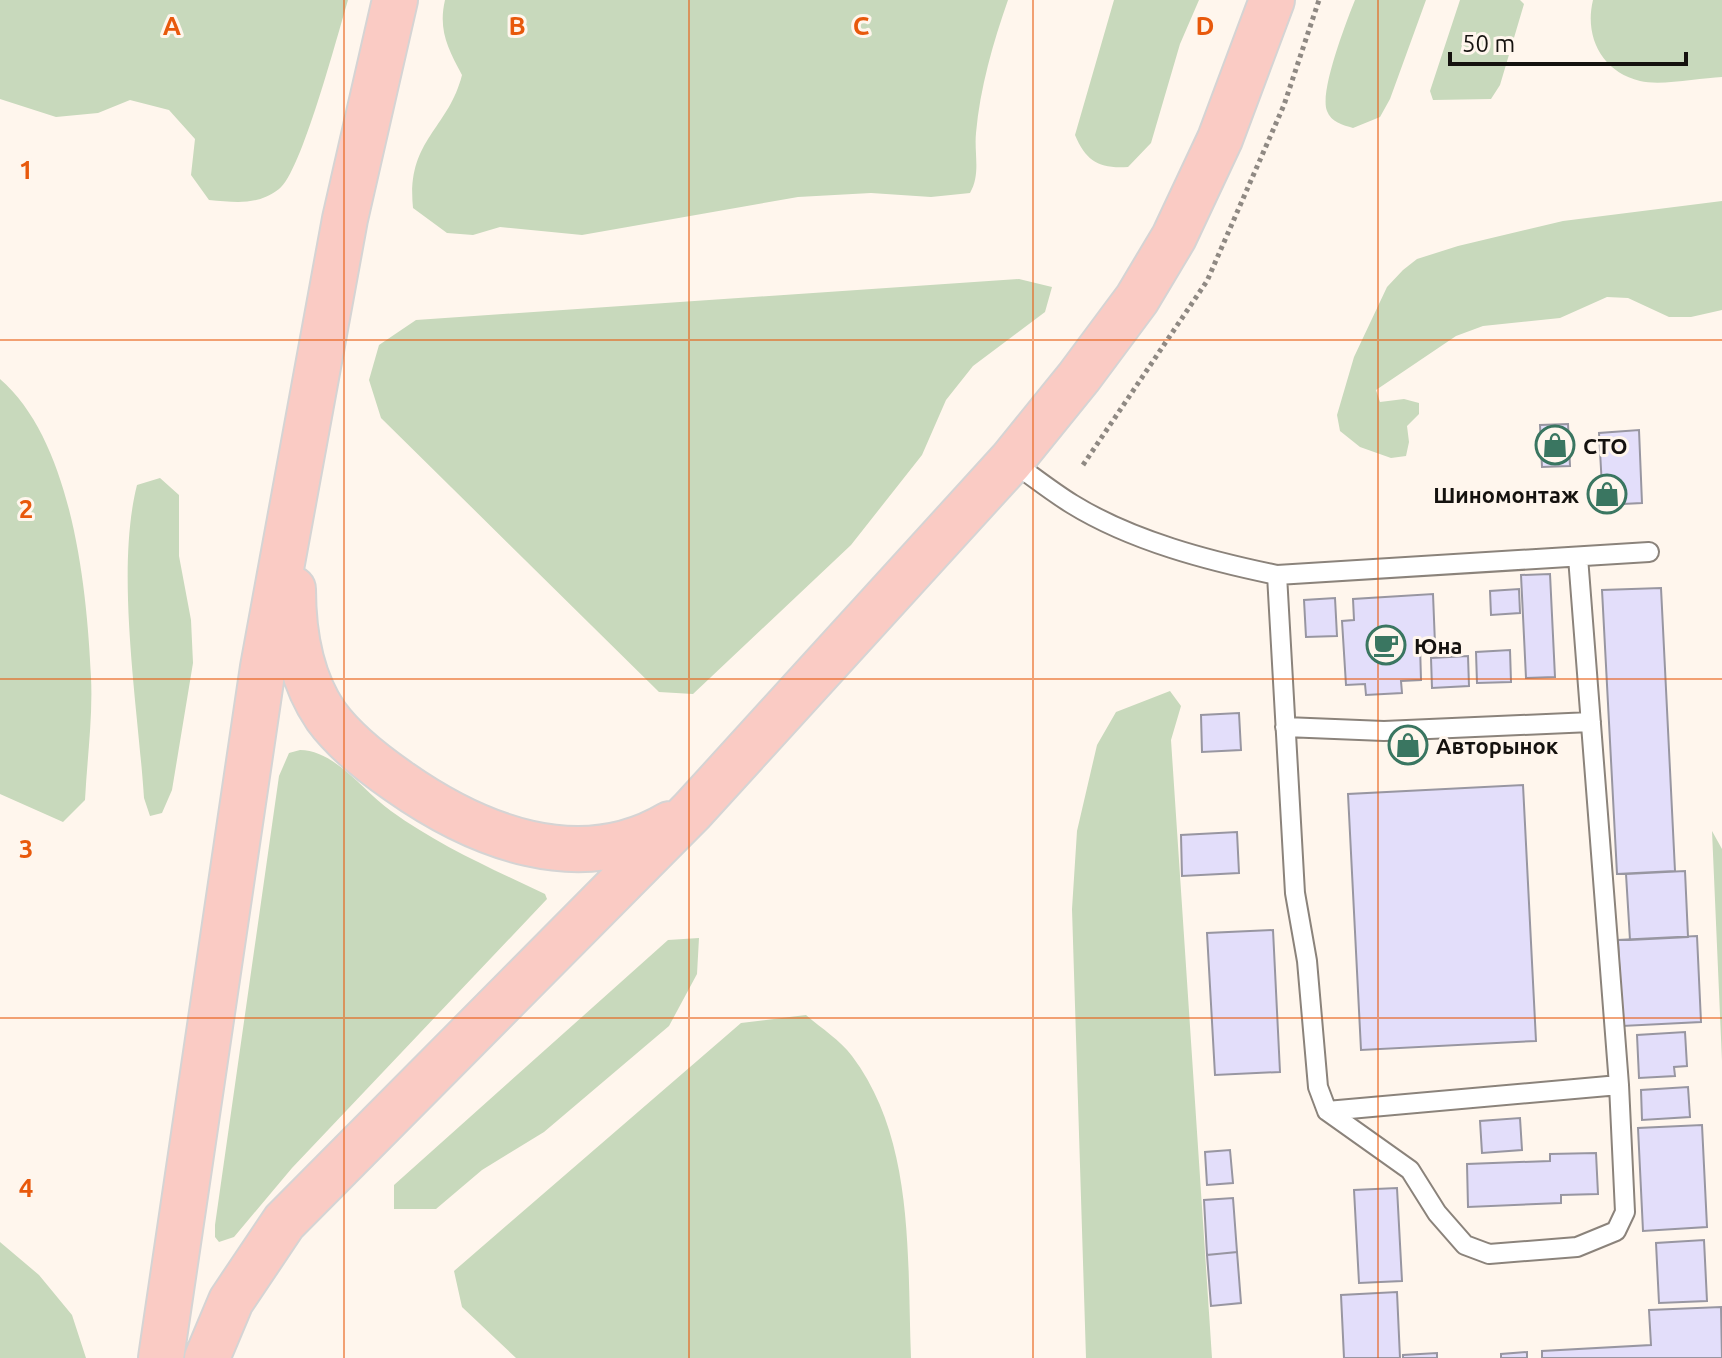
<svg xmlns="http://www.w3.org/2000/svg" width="1722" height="1358" font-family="Ubuntu,sans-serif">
  <rect width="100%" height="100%" fill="#fff6ed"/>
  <!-- green -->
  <path fill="#c8d9bc" d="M0 0H348C338 33 301 174 279 189 257 206 235 202 209 200L191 175 195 139 169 110 130 100 98 113 56 117 0 99Z
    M445 0H1008C993 43 980 88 976 133 974 154 981 174 970 193L931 197 871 193 798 197 582 235 500 227 473 235 447 233 413 208C406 140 448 130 462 75 448 49 438 30 445 0Z
    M1114 0H1199L1180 44 1151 143 1128 167C1099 169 1086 161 1075 135Z
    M1355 0H1426L1390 99 1380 117 1353 128C1343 125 1331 122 1327 111 1319 92 1347 20 1355 0Z
    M1460 0H1520L1524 4 1500 85 1491 99 1433 100 1430 91Z
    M1593 0H1722V77C1700 78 1661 86 1640 81 1602 72 1584 37 1593 0Z
    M1722 201V310L1691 317H1669L1628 298 1607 297 1560 318 1483 326 1456 336 1376 390 1380 402 1404 399 1419 403V414L1407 426 1409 442 1406 456 1391 458 1360 447 1340 431 1337 415 1354 357 1387 287 1403 270 1417 259 1458 246 1563 221Z
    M1019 279 1052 287 1045 312 973 366 946 400 922 455 851 545 693 694 659 692 381 418 369 380 379 345 416 320Z
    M0 379C72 441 87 587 91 677 93 717 87 760 85 800L63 822 0 794Z
    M160 478 179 495V556L191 620 193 663 172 790 162 813 150 816 144 798C138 706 115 572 137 485Z
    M1170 691 1181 706 1171 740 1212 1358H1086L1072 909 1077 831 1097 745 1116 712Z
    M300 750C335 750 364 792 391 811 438 845 492 869 545 894L547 899 292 1168 234 1237 219 1242 215 1237V1225L279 776 289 753Z
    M1712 831 1722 849V1061Z
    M699 938 697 974 669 1026 544 1132 482 1170 436 1209H394V1185L668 940Z
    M806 1015C821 1028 840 1040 852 1056 915 1140 907 1257 911 1358H516L462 1307 454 1271 741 1023Z
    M0 1242 39 1275 72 1315 86 1358H0Z"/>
  <!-- building -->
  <path fill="#e3defa" stroke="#9896a1" stroke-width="2" d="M1568 424 1570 466 1542 467 1540 425Z
    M1639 430 1642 503 1603 505 1599 433Z
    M1550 574 1555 677 1526 678 1521 575Z
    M1661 588 1675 871 1617 874 1602 590Z
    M1519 589 1520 613 1491 615 1490 591Z
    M1433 594 1435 644 1420 645 1421 680 1401 681 1402 693 1366 695 1365 684 1346 685 1342 621 1354 620 1353 599Z
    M1335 598 1337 636 1306 637 1304 600Z
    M1510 650 1511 682 1477 683 1476 652Z
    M1468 656 1469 686 1432 688 1431 658Z
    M1239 713 1241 750 1202 752 1201 715Z
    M1523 785 1536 1041 1361 1050 1348 794Z
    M1237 832 1239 873 1182 876 1181 835Z
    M1685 871 1688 937 1630 940 1626 874Z
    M1273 930 1280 1072 1215 1075 1207 933Z
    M1697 936 1701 1022 1622 1026 1618 940Z
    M1685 1032 1687 1066 1674 1067 1675 1076 1639 1078 1637 1035Z
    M1688 1087 1690 1117 1642 1120 1641 1090Z
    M1520 1118 1522 1150 1482 1153 1480 1121Z
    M1702 1125 1707 1227 1643 1231 1638 1128Z
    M1230 1150 1233 1183 1207 1185 1205 1152Z
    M1596 1153 1598 1194 1561 1195V1203L1468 1207 1467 1164 1550 1161V1154Z
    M1397 1188 1402 1281 1359 1283 1354 1190Z
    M1233 1198 1237 1252 1207 1255 1204 1200Z
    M1704 1240 1707 1301 1659 1303 1656 1243Z
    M1237 1252 1241 1303 1211 1306 1207 1255Z
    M1397 1292 1400 1358H1344L1341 1295Z
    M1721 1307 1722 1358H1542V1351L1651 1345 1649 1310Z
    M1527 1352V1358H1501V1354Z
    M1437 1353V1358H1403V1355Z"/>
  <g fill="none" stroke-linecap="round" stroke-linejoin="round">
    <!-- service casing -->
    <g stroke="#8b837b" stroke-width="22">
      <path id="service" d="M1011 461C1031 475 1051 491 1072 504 1132 541 1209 561 1277 575L1649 552
        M1578 557 1619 1085
        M1277 575 1295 893 1307 961 1318 1087 1327 1111 1410 1170 1437 1213 1465 1245 1489 1254 1577 1247 1616 1231 1625 1212 1619 1085 1327 1111
        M1285 727 1384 731 1591 722"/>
    </g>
    <!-- primary casing -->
    <g stroke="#d5d4d4" stroke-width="48">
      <path id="primary" d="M293 589C293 633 300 678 326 716 345 742 372 763 398 781 476 836 579 878 670 824
        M161 1358 263 667 345 219 395 0
        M207 1358 231 1301 284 1222 692 811 1011 461 1079 377 1137 299 1174 237 1220 139 1272 0"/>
    </g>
    <!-- path -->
    <path stroke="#8f8983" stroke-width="5" stroke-dasharray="4 4" stroke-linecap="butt" d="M1083 465 1207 281 1284 105 1319 0"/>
    <!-- service -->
    <use href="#service" stroke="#fff" stroke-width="18"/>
    <!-- primary -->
    <use href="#primary" stroke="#facbc4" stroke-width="44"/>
  </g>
  <!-- grid -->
  <path fill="none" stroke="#e8590c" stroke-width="2" stroke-opacity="0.55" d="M344 0V1358M689 0V1358M1033 0V1358M1378 0V1358M0 340H1722M0 679H1722M0 1018H1722"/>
  <!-- icons -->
  <defs>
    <g id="shop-ring" transform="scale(2)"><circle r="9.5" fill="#fff6ed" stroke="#3a7661" stroke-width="1.5"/><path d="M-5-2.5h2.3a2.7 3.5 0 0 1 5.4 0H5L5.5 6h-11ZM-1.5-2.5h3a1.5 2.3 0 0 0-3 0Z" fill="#3a7661"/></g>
    <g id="cafe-ring" transform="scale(2)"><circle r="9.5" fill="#fff6ed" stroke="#3a7661" stroke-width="1.5"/><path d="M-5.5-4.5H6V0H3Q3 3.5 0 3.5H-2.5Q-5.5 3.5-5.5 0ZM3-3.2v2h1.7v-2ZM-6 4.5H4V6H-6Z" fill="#3a7661"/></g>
  </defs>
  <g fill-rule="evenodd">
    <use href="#shop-ring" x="1555" y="445"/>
    <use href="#shop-ring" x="1607" y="494"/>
    <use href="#cafe-ring" x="1386" y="645"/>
    <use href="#shop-ring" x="1408" y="745"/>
  </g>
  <g text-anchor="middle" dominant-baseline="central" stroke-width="6" stroke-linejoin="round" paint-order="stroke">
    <!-- poi labels -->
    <g font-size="22" font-weight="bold" fill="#15120f" stroke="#fff6ed" text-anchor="start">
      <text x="1583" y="445">СТО</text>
      <text x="1579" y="494" text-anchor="end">Шиномонтаж</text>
      <text x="1414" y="645">Юна</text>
      <text x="1436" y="745">Авторынок</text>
    </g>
  </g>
  <g font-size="26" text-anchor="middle" font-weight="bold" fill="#e8590c" stroke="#fff6ed" stroke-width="6" stroke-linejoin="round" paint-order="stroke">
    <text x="172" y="35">A</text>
    <text x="517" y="35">B</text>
    <text x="861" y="35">C</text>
    <text x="1205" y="35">D</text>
    <text x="26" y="179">1</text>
    <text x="26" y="518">2</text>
    <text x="26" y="858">3</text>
    <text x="26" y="1197">4</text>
  </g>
  <!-- scale -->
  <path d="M1450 52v12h236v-12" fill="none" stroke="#15120f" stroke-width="4"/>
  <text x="1462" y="52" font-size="24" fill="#15120f" stroke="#fff6ed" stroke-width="6" paint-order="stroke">50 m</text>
</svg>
